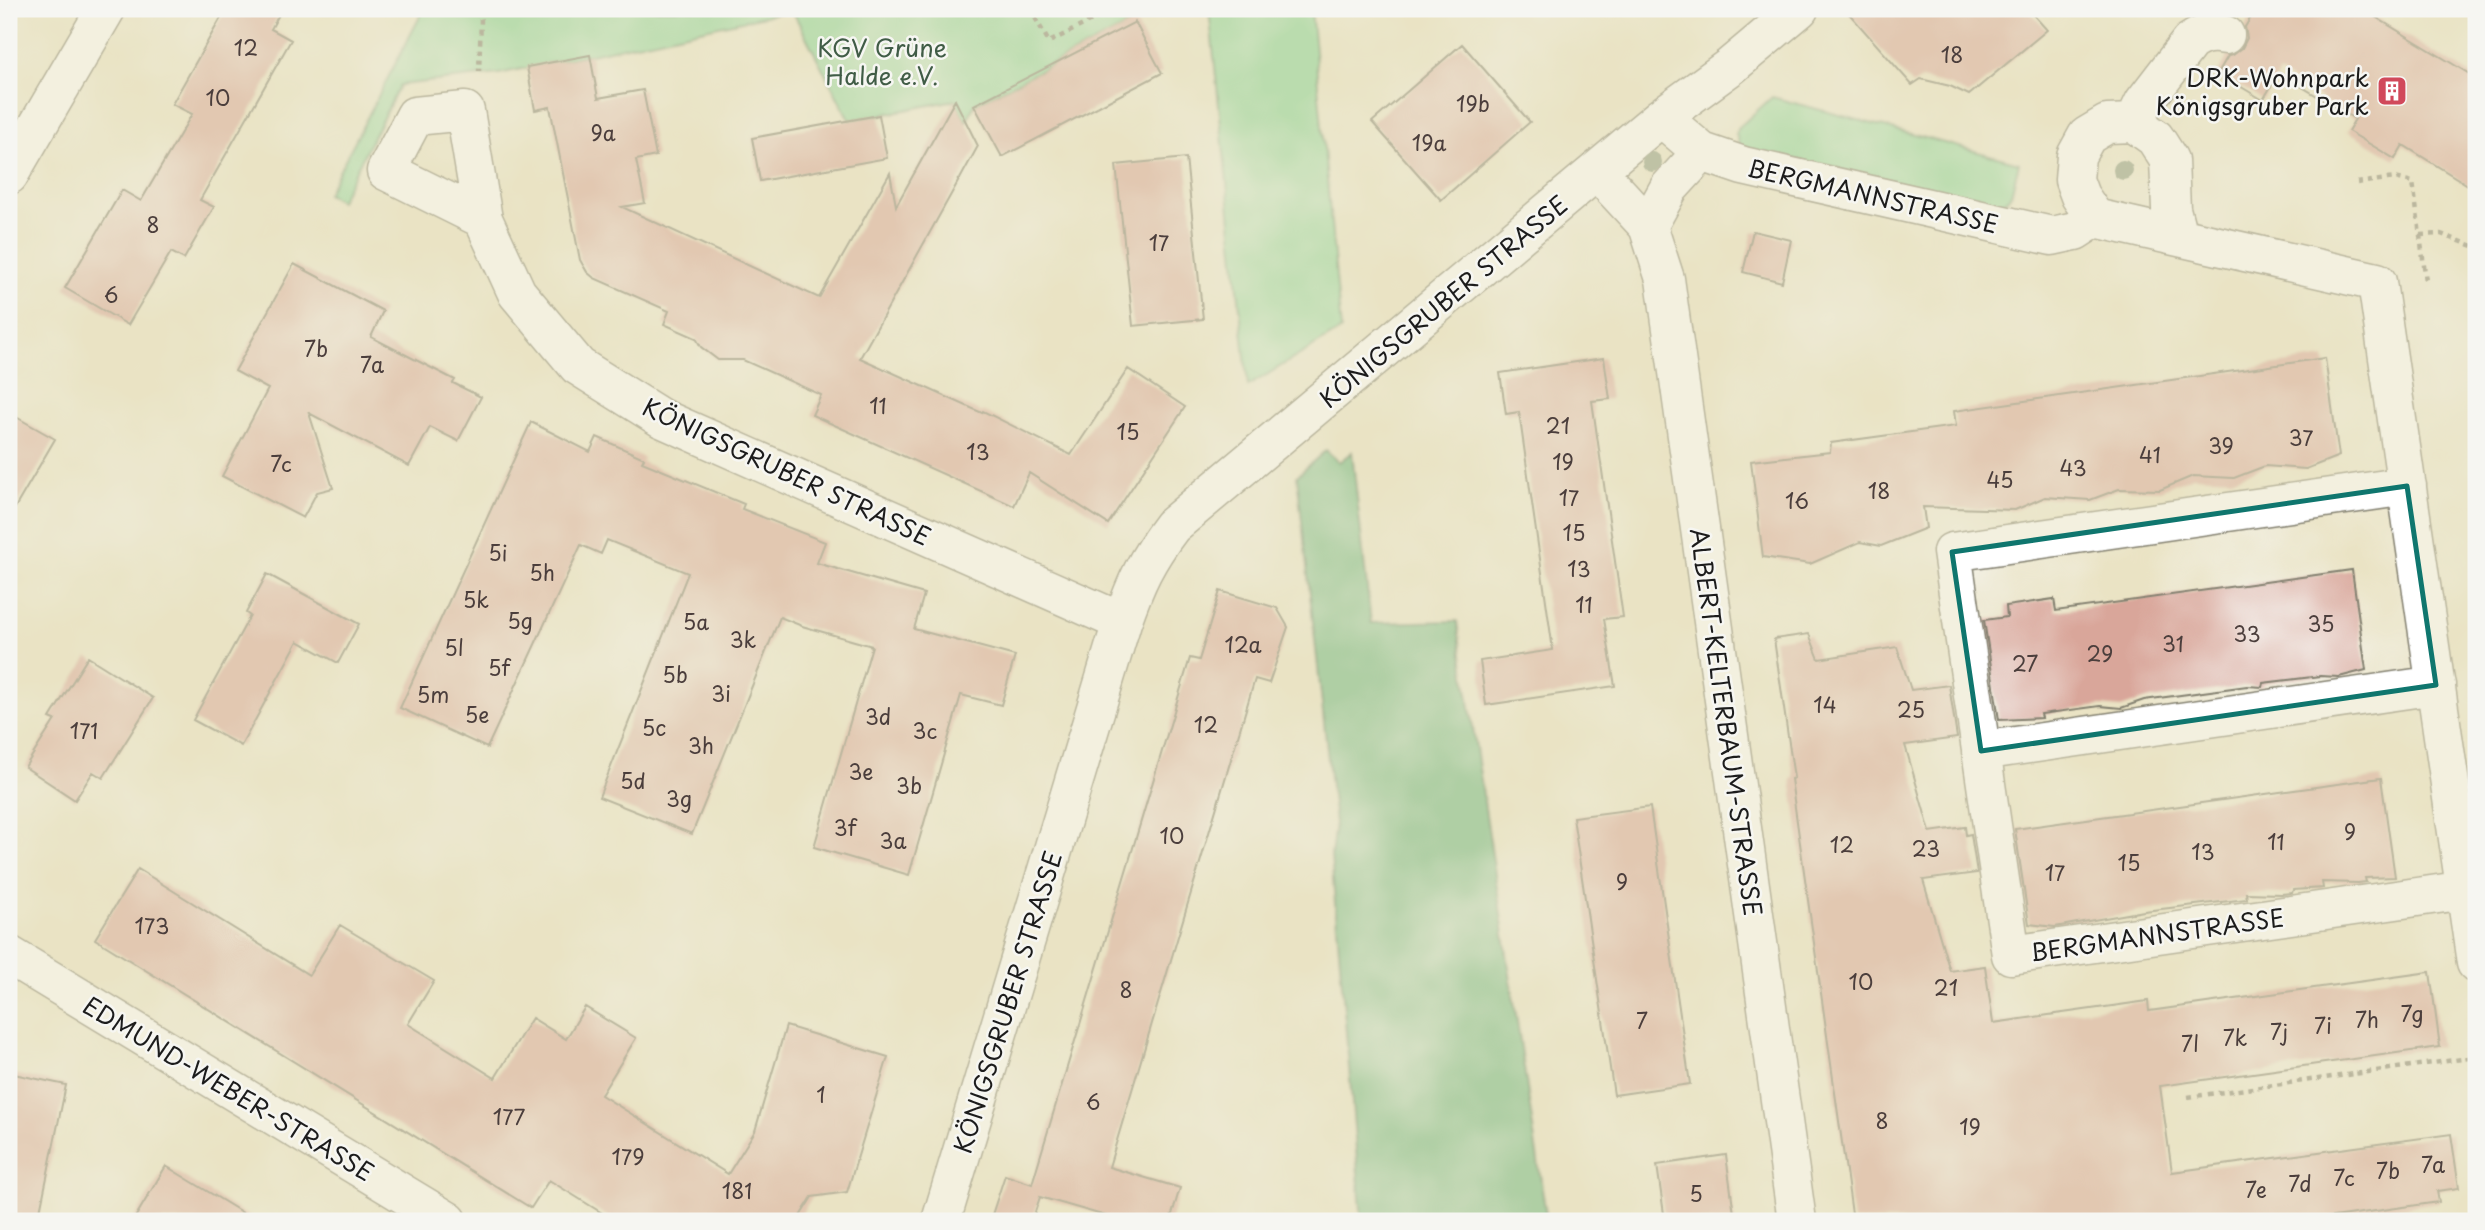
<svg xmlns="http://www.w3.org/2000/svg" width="2485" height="1230" font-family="'Playpen Sans',sans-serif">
  <rect width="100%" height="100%" fill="#f6f6f2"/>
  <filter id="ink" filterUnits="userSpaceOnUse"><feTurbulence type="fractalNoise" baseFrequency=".0143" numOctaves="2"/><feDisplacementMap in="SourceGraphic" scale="14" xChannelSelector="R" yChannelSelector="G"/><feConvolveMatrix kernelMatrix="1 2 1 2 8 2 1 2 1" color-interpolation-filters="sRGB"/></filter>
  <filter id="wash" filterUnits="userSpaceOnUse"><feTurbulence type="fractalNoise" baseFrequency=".00686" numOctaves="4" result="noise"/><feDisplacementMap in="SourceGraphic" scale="28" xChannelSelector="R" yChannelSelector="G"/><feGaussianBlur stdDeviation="1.57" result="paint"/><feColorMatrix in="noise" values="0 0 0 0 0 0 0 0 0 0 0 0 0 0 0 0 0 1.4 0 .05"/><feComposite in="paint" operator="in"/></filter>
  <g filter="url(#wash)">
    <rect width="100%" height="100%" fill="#eae3c4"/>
    <!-- green -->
    <path fill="#82d393" stroke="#4f7858" stroke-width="2" d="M424 9H1160L975 104 966 122 955 100 850 121 792 10 499 74 400 85 340 201 327 194Z
      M1209 9H1311L1341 330 1248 386Z
      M1772 97 2019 163 2011 195 1999 207 1741 147 1736 134 1737 129Z"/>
    <!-- forest -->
    <path fill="#69b57d" stroke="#42684c" stroke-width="2" d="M1326 450 1339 462 1352 452 1371 623 1457 621 1547 1221H1362L1331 856 1335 823 1297 476Z"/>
    <g id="blocks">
      <!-- building -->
      <path fill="#d9a69a" d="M226 9H282L271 29 291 40 200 200 214 207 184 259 171 252 128 325 65 288 122 190 141 201 192 114 172 104Z
        M1845 9H2028L2047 30 1969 95 1950 86 1921 79 1912 85Z
        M2256 9H2362L2476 78V190L2403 145 2395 159 2348 131 2355 119 2279 73 2263 100 2218 73 2228 56 2233 55 2242 48 2247 38 2245 27Z
        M1135 22 1162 73 1002 157 974 105Z
        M1462 44 1530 122 1441 200 1372 122Z
        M590 55 598 98 643 90 656 156 636 160 645 203 622 207 819 298 890 173 896 206 955 100 978 146 960 179 957 180H959L860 358 982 413 983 411 1071 455 1128 369 1185 407 1108 524 1029 473 1014 506 812 415 821 395 743 360H718L701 347 696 338 664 324 669 311 594 278 587 272 580 260 550 107 535 110 527 67Z
        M879 115 887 158 760 181 752 138Z
        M1186 158 1203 319 1133 326 1116 165Z
        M1753 231 1791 240 1782 282 1743 272Z
        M294 264 383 311 371 337 455 380 453 383 481 397 458 441 430 427 409 466 309 413 333 488 317 492 303 518 222 476 268 389 235 371Z
        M1604 358 1610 399 1592 401 1623 617 1604 619 1615 686 1486 705 1480 661 1553 650 1519 412 1506 414 1500 373Z
        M2325 358 2339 456 2306 469 2265 466 2234 478 2193 476 2160 490 2119 489 2090 500 2045 497 2015 510 1923 507 1926 528 1881 546 1860 542 1810 564 1763 557 1751 461 1830 452 1831 443 1956 426 1954 411Z
        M9 413 55 439 9 518Z
        M531 422 590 452 597 437 644 458 642 462 744 504 742 509 825 542 817 563 924 594 914 629 1015 656 1001 705 961 695 909 875 814 847 872 646 802 626 780 617 692 834 599 797 688 573 607 540 601 554 581 545 487 748 400 708Z
        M2352 570 2366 670 2339 677 2320 676 2263 683 2262 687 2247 686 2144 700 2121 708 2100 706 2041 714 2042 718 1999 720 1984 620 2007 617 2006 606 2054 599 2056 611Z
        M267 574 359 624 338 663 298 641 241 746 193 720 250 616 246 613Z
        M1220 591 1277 608 1288 627 1269 683 1255 679 1109 1167 1180 1188 1170 1221H1123L1040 1197 1032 1221H990L1005 1175 1032 1184 1190 658 1199 660Z
        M1809 634 1819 659 1897 647 1911 690 1949 685 1957 738 1905 745 1930 832 1965 827 1966 835 1971 834 1977 873 1923 880 1950 971 1985 966 1993 1023 2148 1001 2149 1011 2430 972 2440 1047 2160 1086 2172 1172 2451 1134 2459 1188 2437 1191 2439 1202 2305 1221H1853L1791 779 1794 778 1774 639Z
        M88 657 153 698 103 778 93 772 75 800 25 767 55 720 50 718Z
        M2381 778 2395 877 2365 878 2366 882 2358 883 2322 882 2323 888 2293 890 2292 893 2281 894 2246 893 2247 899 2144 911 2055 927 2029 924 2015 829Z
        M1650 807 1690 1084 1614 1095 1573 817Z
        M138 869 309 975 340 925 434 981 408 1024 495 1078 532 1018 566 1039 585 1007 636 1038 601 1095 728 1174 755 1131 786 1026 888 1057 847 1192 812 1197 797 1221H615L549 1180 531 1208 95 939Z
        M9 1073 66 1085 38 1221H9Z
        M1726 1155 1735 1221H1665L1657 1165Z
        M166 1166 256 1221H133Z"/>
    </g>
  </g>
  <g filter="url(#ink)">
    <use href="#blocks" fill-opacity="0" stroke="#838070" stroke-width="2"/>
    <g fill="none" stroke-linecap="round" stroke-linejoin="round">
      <!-- minor casing -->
      <g stroke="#838070" stroke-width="41">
        <path id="minor" d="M1661 117 1702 152 1743 166 2052 236 2075 231 2095 218
          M2134 123 2144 102 2190 42C2202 34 2211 32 2225 35
          M1597 171 1648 226 1665 279 1797 1221
          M9 175 106 9
          M483 219 386 171 415 116 465 111 483 219 517 293 578 366 661 418 1122 622
          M1648 226 1669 188 1702 152
          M2178 236 2171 209 2169 160 2155 138 2134 123 2107 124 2087 136 2076 156 2074 180 2080 196 2095 218 2377 282 2476 963
          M2407 486 1952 552 2011 955 2466 890
          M1981 751 2436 685
          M9 955 448 1221
          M941 1221 1122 622C1136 582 1146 560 1172 526L1661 117 1731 66 1799 9"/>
      </g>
      <!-- path -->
      <path stroke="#838070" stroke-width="4.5" stroke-dasharray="5 5" stroke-linecap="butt" d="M478 9 481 20 479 71
        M1030 9 1049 42 1115 9
        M2357 183 2395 178 2413 182 2426 281
        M2420 235 2441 234 2476 247
        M2188 1097 2476 1057"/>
      <!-- minor -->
      <use href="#minor" stroke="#fff" stroke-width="38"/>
    </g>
    <!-- trees -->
    <g fill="#8c997f">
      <circle cx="1652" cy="162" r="10"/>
      <circle cx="2123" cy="170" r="10"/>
    </g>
  </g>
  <!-- marked area -->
  <path d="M0 0H2485V1230H0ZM2407 486 2436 685 1981 751 1952 552Z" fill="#eae3c4" fill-opacity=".55" fill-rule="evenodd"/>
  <path fill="none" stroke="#0f766e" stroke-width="5" stroke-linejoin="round" d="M2407 486 2436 685 1981 751 1952 552Z"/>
  <!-- icons -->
  <defs>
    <g id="building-square" transform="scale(1.575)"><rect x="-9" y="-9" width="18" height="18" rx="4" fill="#d1495b" stroke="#f6f6f2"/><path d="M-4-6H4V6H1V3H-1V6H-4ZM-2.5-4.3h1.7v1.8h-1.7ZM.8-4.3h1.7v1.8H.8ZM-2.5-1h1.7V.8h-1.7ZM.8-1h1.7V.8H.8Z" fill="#fff"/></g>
  </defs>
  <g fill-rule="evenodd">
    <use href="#building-square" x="2392" y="91"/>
  </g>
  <g text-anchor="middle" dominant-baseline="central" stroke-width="5" stroke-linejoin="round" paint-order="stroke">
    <!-- number labels -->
    <g font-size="21" fill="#4b3e3c">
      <text x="246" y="47">12</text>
      <text x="1952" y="54">18</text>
      <text x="218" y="97">10</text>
      <text x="1473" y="103">19b</text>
      <text x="603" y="132">9a</text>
      <text x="1429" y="142">19a</text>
      <text x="153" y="224">8</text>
      <text x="1159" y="242">17</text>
      <text x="111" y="294">6</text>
      <text x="316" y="348">7b</text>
      <text x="372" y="364">7a</text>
      <text x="878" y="405">11</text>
      <text x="1558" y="425">21</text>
      <text x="1128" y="431">15</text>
      <text x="2301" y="437">37</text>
      <text x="2221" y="445">39</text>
      <text x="978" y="451">13</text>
      <text x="2150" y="454">41</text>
      <text x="1563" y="461">19</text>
      <text x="281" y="463">7c</text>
      <text x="2073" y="467">43</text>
      <text x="2000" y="479">45</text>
      <text x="1879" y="490">18</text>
      <text x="1569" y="497">17</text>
      <text x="1797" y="500">16</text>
      <text x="1574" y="532">15</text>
      <text x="498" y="552">5i</text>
      <text x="1579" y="568">13</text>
      <text x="542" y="572">5h</text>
      <text x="476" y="599">5k</text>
      <text x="1584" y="604">11</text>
      <text x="520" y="620">5g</text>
      <text x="696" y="621">5a</text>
      <text x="2321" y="623">35</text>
      <text x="2247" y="633">33</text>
      <text x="743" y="639">3k</text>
      <text x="2173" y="643">31</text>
      <text x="1243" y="644">12a</text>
      <text x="454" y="647">5l</text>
      <text x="2100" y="653">29</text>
      <text x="2025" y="663">27</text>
      <text x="499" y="667">5f</text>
      <text x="675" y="674">5b</text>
      <text x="721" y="693">3i</text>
      <text x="433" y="694">5m</text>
      <text x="1825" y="704">14</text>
      <text x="1911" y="709">25</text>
      <text x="477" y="714">5e</text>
      <text x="878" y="716">3d</text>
      <text x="1206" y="724">12</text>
      <text x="654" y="727">5c</text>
      <text x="84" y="730">171</text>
      <text x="925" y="730">3c</text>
      <text x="701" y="745">3h</text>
      <text x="861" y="771">3e</text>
      <text x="633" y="780">5d</text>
      <text x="909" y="785">3b</text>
      <text x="679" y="798">3g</text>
      <text x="845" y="827">3f</text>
      <text x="2350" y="831">9</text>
      <text x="1172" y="835">10</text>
      <text x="893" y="840">3a</text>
      <text x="2276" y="841">11</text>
      <text x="1842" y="844">12</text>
      <text x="1926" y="848">23</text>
      <text x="2203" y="851">13</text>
      <text x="2129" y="862">15</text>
      <text x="2055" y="872">17</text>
      <text x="1622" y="881">9</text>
      <text x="152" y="925">173</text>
      <text x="1861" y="981">10</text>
      <text x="1946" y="987">21</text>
      <text x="1126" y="989">8</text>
      <text x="2412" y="1013">7g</text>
      <text x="2367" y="1019">7h</text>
      <text x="1642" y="1020">7</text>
      <text x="2323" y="1025">7i</text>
      <text x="2279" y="1031">7j</text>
      <text x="2235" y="1037">7k</text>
      <text x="2190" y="1043">7l</text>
      <text x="821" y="1094">1</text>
      <text x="1093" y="1101">6</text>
      <text x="509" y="1116">177</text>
      <text x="1882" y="1120">8</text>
      <text x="1970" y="1126">19</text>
      <text x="628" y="1156">179</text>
      <text x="2433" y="1164">7a</text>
      <text x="2388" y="1170">7b</text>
      <text x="2344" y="1177">7c</text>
      <text x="2300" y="1183">7d</text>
      <text x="2256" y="1189">7e</text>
      <text x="737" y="1190">181</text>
      <text x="1696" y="1193">5</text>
    </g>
    <!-- park labels -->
    <g font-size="24" fill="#405c46" stroke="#f6f6f2">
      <text x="882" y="47">KGV Grüne<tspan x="882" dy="28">Halde e.V.</tspan></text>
    </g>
    <!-- poi labels -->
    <g font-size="24" fill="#1c1c1c" stroke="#f6f6f2" text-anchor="end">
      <text x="2369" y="77">DRK-Wohnpark<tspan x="2369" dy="28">Königsgruber Park</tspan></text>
    </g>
    <!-- street labels -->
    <g font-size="24" fill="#1c1c1c" stroke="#f6f6f2">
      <text transform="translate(1873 195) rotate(13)">BERGMANNSTRASSE</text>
      <text transform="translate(1443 301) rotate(-40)">KÖNIGSGRUBER STRASSE</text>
      <text transform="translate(787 471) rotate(25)">KÖNIGSGRUBER STRASSE</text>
      <text transform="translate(1727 722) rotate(82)">ALBERT-KELTERBAUM-STRASSE</text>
      <text transform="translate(2157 934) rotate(-8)">BERGMANNSTRASSE</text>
      <text transform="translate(1007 1002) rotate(-73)">KÖNIGSGRUBER STRASSE</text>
      <text transform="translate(229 1088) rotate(31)">EDMUND-WEBER-STRASSE</text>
    </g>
  </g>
  <!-- margin -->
  <rect width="2485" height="1230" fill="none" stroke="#f6f6f2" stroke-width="35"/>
</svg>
